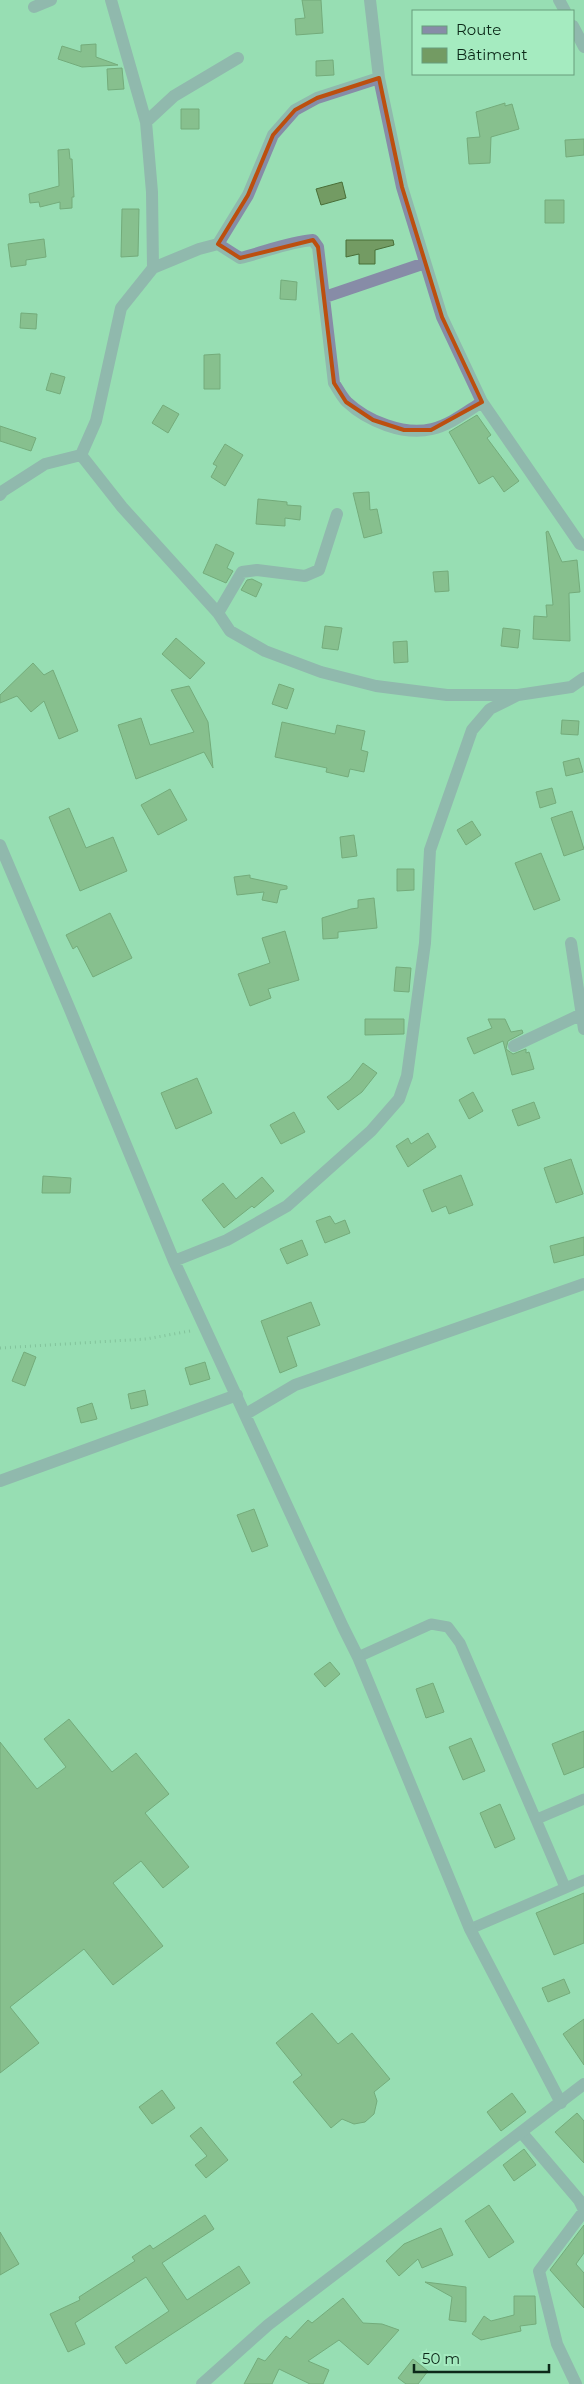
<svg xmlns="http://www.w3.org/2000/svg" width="584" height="2384" font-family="Montserrat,sans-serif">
  <rect width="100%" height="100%" fill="#98deb3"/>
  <!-- building -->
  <path fill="#739b63" stroke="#486e37" d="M302 0H321L323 33 296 35 295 19 305 18Z
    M96 44V57L118 65 82 67 58 59 62 46 81 52V45Z
    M333 60 334 75 316 76V61Z
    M122 68 124 89 108 90 107 69Z
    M505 103V106L512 104 519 129 491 137 490 163 469 164 467 138 480 137 476 112Z
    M181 109H199V129H181Z
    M584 139V155L566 157 565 140Z
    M69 149 70 159H72L74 197H72V208L60 209V202L40 207 39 202 30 203 29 194 59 186 58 150Z
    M342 182 346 198 321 205 316 189Z
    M545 200H564V223H545Z
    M122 209H139L138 256 121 257Z
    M44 239 46 257 26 260V265L11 267 8 244Z
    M346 240H393L394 245 375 250V264H359V254L346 257Z
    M281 280 297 282 296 300 280 299Z
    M21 313 37 314 36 329 20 328Z
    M220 354V389H204V355Z
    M51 373 65 377 60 394 46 390Z
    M163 405 179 414 168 433 152 423Z
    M477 415 491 435 487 438 519 481 504 492 493 476 479 484 449 432Z
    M0 426 36 438 31 451 0 441Z
    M225 444 243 455 225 486 211 477 217 466 213 464Z
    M369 492 370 510 377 509 382 533 364 538 353 493Z
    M258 499 287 502V505L301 506 300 520 285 518V526L256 524Z
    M548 531 562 562 577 560 580 592 569 593 570 641 533 639 534 616 547 617 546 605H553L546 532Z
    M216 544 234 553 227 568 233 571 226 583 203 573Z
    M448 571 449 591 435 592 433 572Z
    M252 579 262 584 256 597 241 590 247 580Z
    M325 626 342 628 338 650 322 648Z
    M503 628 520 630 518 648 501 646Z
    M176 638 205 663 190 679 162 654Z
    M407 641 408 662 394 663 393 642Z
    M33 663 44 675 53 670 78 731 59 739 44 701 31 712 17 696 0 703V695Z
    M279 684 294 689 287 709 272 704Z
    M189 686 208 722 213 768 204 752 136 779 118 725 141 718 150 745 194 732 171 690Z
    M562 720 579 721 578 735 561 734Z
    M282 722 335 734 337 725 365 731 361 750 368 752 364 772 350 769 348 777 326 772 327 768 275 757Z
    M579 758 583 772 566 776 563 762Z
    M552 788 556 803 540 808 536 792Z
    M170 789 187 820 158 835 141 805Z
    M69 808 86 848 113 837 127 871 80 891 49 817Z
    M572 811 584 849 564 856 551 818Z
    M472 821 481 835 466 845 457 830Z
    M354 835 357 856 342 858 340 837Z
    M541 853 560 900 534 910 515 863Z
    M397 869H414V890L397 891Z
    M250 875V878L287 886V889L280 890 277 903 262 900 264 892 237 895 234 877Z
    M374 898 377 928 338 932V938L323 939 322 918 351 909 358 908V900Z
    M110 913 132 958 93 977 77 946 73 949 66 935Z
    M285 931 299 980 268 989 271 998 250 1006 238 974 270 963 262 938Z
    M396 967 411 968 409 992 394 991Z
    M365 1019H404V1034L365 1035Z
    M488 1019H505L511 1032 522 1030 523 1033 508 1041 506 1049 513 1054 526 1049V1053L529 1052 534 1069 512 1075 503 1041 474 1054 467 1038 492 1028Z
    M363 1063 377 1073 362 1092 338 1110 327 1097 350 1080Z
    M197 1078 212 1113 176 1129 161 1093Z
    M473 1092 483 1111 469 1119 459 1100Z
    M534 1102 540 1118 518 1126 512 1110Z
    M294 1112 305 1132 281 1144 270 1125Z
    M428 1133 436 1147 408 1167 396 1146 408 1138 411 1144Z
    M571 1159 583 1194 556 1203 544 1168Z
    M461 1175 473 1205 449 1214 446 1206 432 1212 423 1190Z
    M43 1176 71 1178 70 1193H42Z
    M262 1177 274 1191 254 1208 252 1206 224 1228 202 1200 223 1183 236 1199Z
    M330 1216 335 1224 345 1220 350 1233 325 1243 316 1221Z
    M584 1237V1255L554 1263 550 1246Z
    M302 1240 308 1255 287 1264 280 1249Z
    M311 1302 320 1325 287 1337 297 1366 280 1373 261 1321Z
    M24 1352 36 1357 25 1386 12 1381Z
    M205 1362 210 1379 190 1385 185 1368Z
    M145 1390 148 1405 131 1409 128 1394Z
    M92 1403 97 1419 81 1423 77 1408Z
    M254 1509 268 1546 252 1552 237 1515Z
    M330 1662 340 1674 325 1687 314 1674Z
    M433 1683 444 1712 426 1718 416 1689Z
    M69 1719 112 1772 136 1753 169 1794 145 1813 189 1867 163 1888 141 1861 113 1883 163 1946 113 1985 84 1949 10 2007 39 2043 0 2073V1742L37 1789 66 1767 44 1739Z
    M584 1731V1767L564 1775 552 1744Z
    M471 1738 485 1771 463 1780 449 1747Z
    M500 1804 515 1839 495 1848 480 1813Z
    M584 1893V1943L554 1955 536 1913Z
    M564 1979 570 1993 548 2002 542 1988Z
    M312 2013 338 2044 352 2033 390 2079 374 2092 377 2101 374 2114 365 2122 354 2124 342 2119 331 2128 293 2082 302 2075 276 2043Z
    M584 2019V2065L563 2034Z
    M162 2090 175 2108 152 2124 139 2107Z
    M512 2093 526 2112 501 2131 487 2112Z
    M577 2113 584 2121V2163L555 2132Z
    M201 2127 228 2160 206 2178 195 2165 207 2156 190 2136Z
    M524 2149 536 2165 514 2181 503 2165Z
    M489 2205 514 2242 489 2258 465 2221Z
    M205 2215 214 2229 162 2263 187 2300 239 2266 250 2283 126 2364 115 2347 169 2311 146 2277 75 2323 85 2344 68 2352 50 2314 80 2300 79 2297 135 2261 132 2257 150 2245 153 2249Z
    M584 2225V2253L576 2264 584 2273V2308L550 2270Z
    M441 2228 453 2255 422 2268 418 2259 399 2276 386 2261 404 2244Z
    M0 2232 19 2264 0 2275Z
    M425 2282 466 2287V2322L449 2320 452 2297Z
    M514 2296H535L536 2324 520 2326 521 2331 481 2340 472 2334 484 2316 491 2321 514 2315Z
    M343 2298 363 2323 382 2324 399 2330 368 2365 339 2340 308 2361 329 2370 323 2384H310L279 2369 272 2384H244L258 2358 265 2361 286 2336 290 2339 308 2320 312 2323Z
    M413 2359 428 2371 418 2384H406L398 2378Z"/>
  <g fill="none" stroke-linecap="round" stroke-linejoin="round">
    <!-- path -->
    <path stroke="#69a280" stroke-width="3" stroke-dasharray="1 4" stroke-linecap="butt" d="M0 1348 146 1339 190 1331"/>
    <!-- service -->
    <path stroke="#878ca7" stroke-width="11" d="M358 1657 431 1624 448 1627 460 1643 565 1887
      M537 1819 584 1799
      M470 1929 584 1880"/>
    <!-- minor -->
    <path stroke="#878ca7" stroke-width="12" d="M370 0 379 78 402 187 442 317 482 402 580 544 584 545
      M559 0 565 11
      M34 7 51 0
      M573 26 584 47
      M146 122 174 96 238 58
      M218 244 240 258C265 252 288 242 313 240L318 247 334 383C338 389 342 397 347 402 367 421 404 436 432 429 450 425 466 412 482 402
      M153 268 199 249 218 244 248 195 273 135 295 110 317 98 379 78
      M325 297 425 263
      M81 455 122 507 218 613 230 631 265 651 321 672 376 686 447 695H518L571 687 584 678
      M0 495 3 491 45 464 81 455 96 421 121 308 153 268 152 192 146 122 111 0
      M218 613 242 572 257 570 305 576 319 570 337 514
      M0 845 71 1012 174 1261 343 1627 358 1657 470 1929 561 2103
      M571 943 584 1029
      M514 1046 584 1013
      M174 1261 227 1240 287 1206 371 1131 399 1099 407 1076 425 943 430 850 472 730 490 709 518 695
      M246 1414 295 1385 584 1284
      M0 1481 237 1395
      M522 2133 579 2200 584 2210
      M576 2384 557 2344 539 2271 584 2211"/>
    <!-- tertiary -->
    <path stroke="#878ca7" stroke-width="12" d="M202 2384 268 2325 584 2084"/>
  </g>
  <!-- marked area -->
  <path d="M0 0H584V2384H0ZM379 78 402 187 442 317 482 402 431 430H404L373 420 346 402 334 383 318 247 313 240 240 258 218 244 248 195 273 135 295 110 317 98Z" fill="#98deb3" fill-opacity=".55" fill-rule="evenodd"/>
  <path fill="none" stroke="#bc4f0f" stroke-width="4" stroke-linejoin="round" d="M379 78 402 187 442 317 482 402 431 430H404L373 420 346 402 334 383 318 247 313 240 240 258 218 244 248 195 273 135 295 110 317 98Z"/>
  <!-- legend -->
  <rect x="412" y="10" width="162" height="65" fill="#a5ebc0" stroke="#689d7d"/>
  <rect x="422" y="26" width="25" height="8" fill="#878ca7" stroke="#689d7d"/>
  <text x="456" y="35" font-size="15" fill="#0c2919">Route</text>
  <rect x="422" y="48" width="25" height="15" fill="#739b63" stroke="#689d7d"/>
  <text x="456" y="60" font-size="15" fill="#0c2919">Bâtiment</text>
  <!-- scale -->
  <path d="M414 2364v8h135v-8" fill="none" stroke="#0c2919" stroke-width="2.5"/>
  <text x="422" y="2364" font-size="15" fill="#0c2919" stroke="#a5ebc0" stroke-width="4" paint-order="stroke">50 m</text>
</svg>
